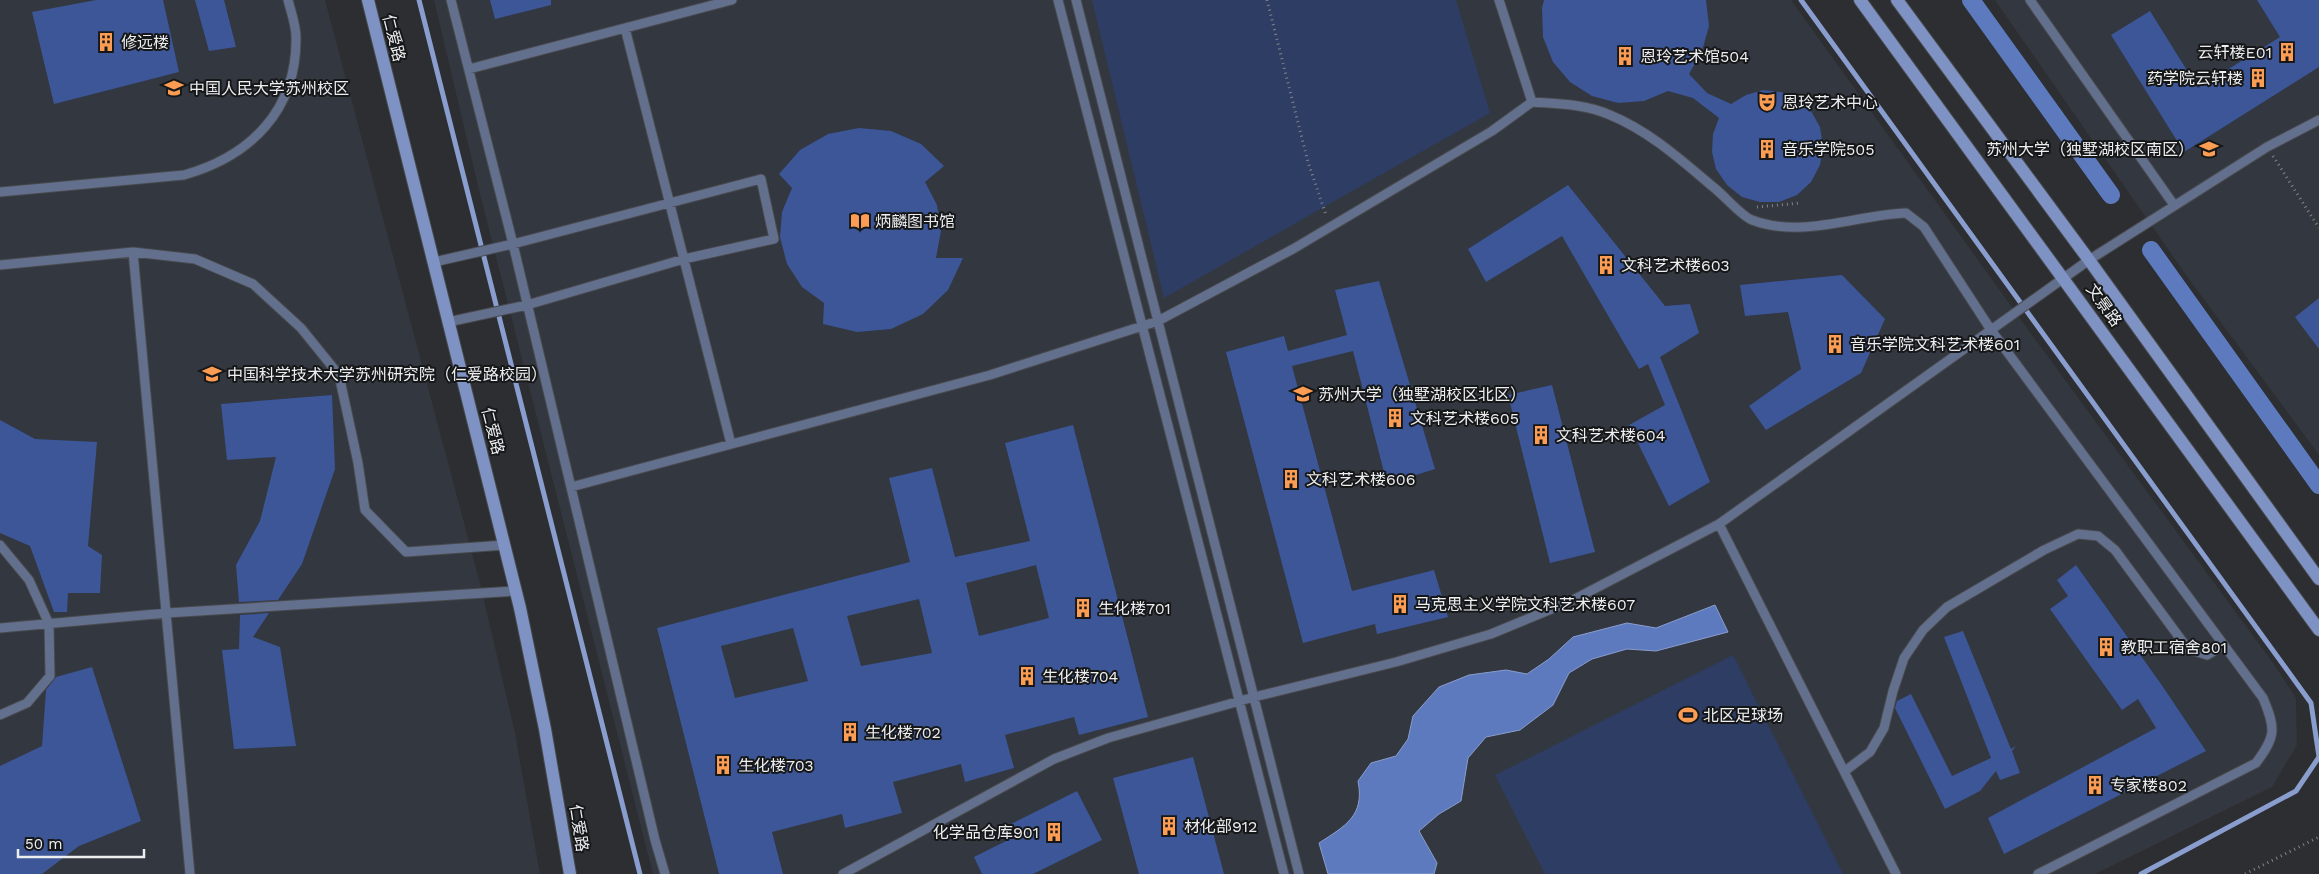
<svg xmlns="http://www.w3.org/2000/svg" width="2319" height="874" font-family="'Work Sans','Noto Sans SC',sans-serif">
  <rect width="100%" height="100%" fill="#2d2e31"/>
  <!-- built -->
  <path fill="#33373f" d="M0 0H325L480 583 515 733 540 874H0Z
    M434 0H1791L2029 331 2273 663 2296 698 2297 745 2272 787 2095 874H653L479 190Z
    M1995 0H2319V455L2186 275Z"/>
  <!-- green -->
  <path fill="#2e3d64" d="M1092 0H1456L1490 113 1164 298Z
    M1733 655 1843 874H1545L1495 775Z"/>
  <!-- water -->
  <path fill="#5e7abf" stroke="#899dce" d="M1715 605 1728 632 1656 651 1627 649 1592 659 1569 673 1553 705 1520 730 1486 737 1468 758 1461 801 1439 814 1419 831 1437 863 1434 874H1328L1319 843C1345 826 1365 816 1358 781L1371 763 1396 756 1408 739 1413 716 1439 687 1469 675 1506 670 1527 674 1549 659 1573 637 1627 623 1656 628Z"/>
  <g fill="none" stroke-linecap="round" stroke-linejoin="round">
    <!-- stream -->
    <path stroke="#899dce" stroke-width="5" d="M419 0 640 874
      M1801 0 2311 703 2319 757 2296 791 2141 874"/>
    <!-- canal -->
    <path stroke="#5e7abf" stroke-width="18" d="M1971 0 2111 195
      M2151 250 2319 485"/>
  </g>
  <!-- building -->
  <path fill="#3c5698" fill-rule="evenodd" d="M96 0H163L179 72 54 104 32 12Z
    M195 0H224L236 47 209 51Z
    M490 0H551V5L495 19Z
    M1544 0H1706L1709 26 1702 51 1689 74 1707 93 1731 104 1746 95 1763 90 1781 92 1797 99 1811 111 1820 127 1823 146 1820 165 1811 182 1797 195 1779 202H1760L1742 197 1727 185 1716 169 1712 152 1713 134 1719 118 1693 98 1668 91 1644 101 1618 103 1592 96 1570 82 1553 62 1543 37 1542 8Z
    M2257 0H2319V67L2184 152 2111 35 2150 11 2198 88 2280 37Z
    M859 128 891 131 921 144 944 166 925 182 937 205 941 231 936 258H963L948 290 923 314 891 329 857 332 823 324 824 303 802 287 787 264 780 237 782 212 792 188 779 174 800 150 828 134Z
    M1568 185 1665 306 1690 304 1699 333 1660 357 1710 482 1669 506 1629 425 1665 405 1648 364 1639 369 1562 236 1486 282 1468 249Z
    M1842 275 1885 319 1861 373 1766 430 1749 406 1801 369 1788 312 1745 316 1740 285Z
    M1379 281 1435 469 1387 484 1353 351 1292 366 1352 591 1434 570 1448 617 1377 634 1375 624 1303 643 1226 352 1284 336 1288 351 1347 335 1335 290Z
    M2319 298V349L2295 317Z
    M1552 385 1595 552 1550 563 1508 395Z
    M332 395 335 469 302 564 278 600 239 602 236 565 260 521 276 457 227 460 221 404Z
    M0 420 35 439 97 442 88 546 102 555 100 593H68L67 612H54L30 546 0 533Z
    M1073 425 1148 717 1079 735 1074 717 1005 735 1014 768 965 782 961 764 893 782 902 813 845 828 842 814 772 832 783 874H719L657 628 910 562 889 478 932 468 955 557 1030 541 1005 443ZM1036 565 1049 618 979 636 966 583ZM919 599 932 653 861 666 847 616ZM793 628 808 681 735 698 721 646Z
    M2076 565 2161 684 2206 751 2004 854 1988 818 2156 728 2138 699 2122 710 2050 609 2068 596 2057 580Z
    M269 613 253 637 280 647 296 746 234 749 222 650 239 649 240 615Z
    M1963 631 2011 749 2016 746 2012 751 2020 773 2000 780 1996 771 1980 791 1945 809 1895 708 1897 701 1911 694 1952 776 1991 758 1944 637Z
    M92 667 141 821 79 846 42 874H0V766L42 746 46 690 56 677Z
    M1193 757 1224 874H1139L1113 778Z
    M1077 791 1102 840 1033 874H982L974 857 1012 838 1007 826Z"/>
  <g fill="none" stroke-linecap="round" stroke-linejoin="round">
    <!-- service casing -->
    <g stroke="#48494c" stroke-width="11">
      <path id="service" d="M451 0 513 244 655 840 665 874
        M1058 0 1284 874
        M1076 0 1299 874
        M1499 0 1532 102C1558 104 1586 104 1610 115 1649 131 1680 159 1712 186 1723 194 1741 216 1752 220 1802 239 1855 215 1906 213L1924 227 1991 330 2263 698C2276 729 2276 736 2256 763L2038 874
        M2030 0 2174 205
        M625 28 731 444
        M469 69 732 0
        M0 192 184 175C251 156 297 110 296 37 296 25 291 12 288 0
        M133 252 190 874
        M434 262 513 244 761 179 774 239 684 259 527 305 448 322
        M0 265 133 252 195 259 253 284 301 328 339 375 358 463 365 510 406 552 505 545
        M571 487 990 375 1158 321 1293 249 1492 131 1532 102
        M1719 524 1896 874
        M0 545 29 580 49 624 50 676 27 703 0 715
        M0 628 167 613 516 591
        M1845 771 1870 752 1884 728 1893 691 1904 658 1923 630 1947 607 2044 550 2078 534 2098 536 2115 550 2188 649 2207 655 2224 645
        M843 874 1054 759 1108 738 1254 697 1396 662 1491 634 1571 601 1719 524 2089 260 2267 147 2319 120"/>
    </g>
    <!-- secondary casing -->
    <g stroke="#48494c" stroke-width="14">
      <path id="secondary" d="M368 0 520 608 545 729 570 874
        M1860 0 2319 630
        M1897 0 2089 260 2319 579"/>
    </g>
    <!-- path -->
    <path stroke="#838487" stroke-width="3" stroke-dasharray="1 4" stroke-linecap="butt" d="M1267 0 1308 162 1326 215
      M2273 156 2319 228
      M1757 207 1801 203
      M2245 874 2319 837"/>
    <!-- service -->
    <use href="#service" stroke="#626f8d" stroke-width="9"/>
    <!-- secondary -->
    <use href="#secondary" stroke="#7e93c3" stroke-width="12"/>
  </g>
  <!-- icons -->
  <defs>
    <g id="building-bare" transform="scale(1.5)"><path d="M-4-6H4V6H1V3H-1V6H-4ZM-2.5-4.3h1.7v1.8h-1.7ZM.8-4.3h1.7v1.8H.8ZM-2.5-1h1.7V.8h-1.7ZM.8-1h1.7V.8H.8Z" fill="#fc9d53" stroke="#161718" stroke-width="2.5" paint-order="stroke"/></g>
    <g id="university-bare" transform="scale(1.5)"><path d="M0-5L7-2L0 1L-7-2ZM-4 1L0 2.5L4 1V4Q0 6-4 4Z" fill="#fc9d53" stroke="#161718" stroke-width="2.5" paint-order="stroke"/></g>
    <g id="theatre-bare" transform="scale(1.5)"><path d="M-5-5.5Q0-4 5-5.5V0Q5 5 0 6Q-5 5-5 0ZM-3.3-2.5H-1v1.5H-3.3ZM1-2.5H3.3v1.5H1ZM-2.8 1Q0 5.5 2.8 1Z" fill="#fc9d53" stroke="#161718" stroke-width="2.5" paint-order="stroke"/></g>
    <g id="library-bare" transform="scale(1.5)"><path d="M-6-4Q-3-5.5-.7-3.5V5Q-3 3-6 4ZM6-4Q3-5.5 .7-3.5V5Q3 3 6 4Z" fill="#fc9d53" stroke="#161718" stroke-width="2.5" paint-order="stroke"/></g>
    <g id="stadium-bare" transform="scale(1.5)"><path d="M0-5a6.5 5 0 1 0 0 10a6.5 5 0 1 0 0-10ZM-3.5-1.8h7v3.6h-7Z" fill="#fc9d53" stroke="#161718" stroke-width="2.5" paint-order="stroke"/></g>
  </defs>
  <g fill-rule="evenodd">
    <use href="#building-bare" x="106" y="42"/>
    <use href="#building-bare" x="2287" y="52"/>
    <use href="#building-bare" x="1625" y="56"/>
    <use href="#building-bare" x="2258" y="78"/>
    <use href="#university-bare" x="174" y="88"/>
    <use href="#theatre-bare" x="1767" y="102"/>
    <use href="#building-bare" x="1767" y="149"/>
    <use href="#university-bare" x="2209" y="149"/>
    <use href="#library-bare" x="860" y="221"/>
    <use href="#building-bare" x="1606" y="265"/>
    <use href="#building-bare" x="1835" y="344"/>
    <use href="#university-bare" x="212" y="374"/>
    <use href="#university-bare" x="1303" y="394"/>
    <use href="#building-bare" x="1395" y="418"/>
    <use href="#building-bare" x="1541" y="435"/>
    <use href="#building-bare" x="1291" y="479"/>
    <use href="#building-bare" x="1400" y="604"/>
    <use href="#building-bare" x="1083" y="608"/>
    <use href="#building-bare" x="2106" y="647"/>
    <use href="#building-bare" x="1027" y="676"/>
    <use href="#stadium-bare" x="1688" y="715"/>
    <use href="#building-bare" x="850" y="732"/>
    <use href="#building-bare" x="723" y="765"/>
    <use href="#building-bare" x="2095" y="785"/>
    <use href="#building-bare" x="1169" y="826"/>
    <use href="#building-bare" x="1054" y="832"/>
  </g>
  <g text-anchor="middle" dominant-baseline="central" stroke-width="4" stroke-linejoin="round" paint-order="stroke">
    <!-- street labels -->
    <g font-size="16" fill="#edeef0" stroke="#161718">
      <text transform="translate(394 38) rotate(76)">仁爱路</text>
      <text transform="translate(2104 305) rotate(54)">文景路</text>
      <text transform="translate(493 431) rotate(76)">仁爱路</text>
      <text transform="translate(579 828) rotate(81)">仁爱路</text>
    </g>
    <!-- poi labels -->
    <g font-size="16" fill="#edeef0" stroke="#161718" text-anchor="start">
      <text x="121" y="42">修远楼</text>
      <text x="2272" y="52" text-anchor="end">云轩楼E01</text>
      <text x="1640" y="56">恩玲艺术馆504</text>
      <text x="2243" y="78" text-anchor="end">药学院云轩楼</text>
      <text x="189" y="88">中国人民大学苏州校区</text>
      <text x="1782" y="102">恩玲艺术中心</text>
      <text x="1782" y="149">音乐学院505</text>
      <text x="2194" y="149" text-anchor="end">苏州大学（独墅湖校区南区）</text>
      <text x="875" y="221">炳麟图书馆</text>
      <text x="1621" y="265">文科艺术楼603</text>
      <text x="1850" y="344">音乐学院文科艺术楼601</text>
      <text x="227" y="374">中国科学技术大学苏州研究院（仁爱路校园）</text>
      <text x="1318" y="394">苏州大学（独墅湖校区北区）</text>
      <text x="1410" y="418">文科艺术楼605</text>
      <text x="1556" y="435">文科艺术楼604</text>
      <text x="1306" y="479">文科艺术楼606</text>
      <text x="1415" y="604">马克思主义学院文科艺术楼607</text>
      <text x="1098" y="608">生化楼701</text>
      <text x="2121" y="647">教职工宿舍801</text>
      <text x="1042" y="676">生化楼704</text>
      <text x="1703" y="715">北区足球场</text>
      <text x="865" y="732">生化楼702</text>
      <text x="738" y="765">生化楼703</text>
      <text x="2110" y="785">专家楼802</text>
      <text x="1184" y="826">材化部912</text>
      <text x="1039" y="832" text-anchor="end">化学品仓库901</text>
    </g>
  </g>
  <!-- scale -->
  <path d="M18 849v8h126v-8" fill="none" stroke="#edeef0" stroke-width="2.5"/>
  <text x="25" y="849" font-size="15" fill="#edeef0" stroke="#161718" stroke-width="4" paint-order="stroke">50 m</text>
</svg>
